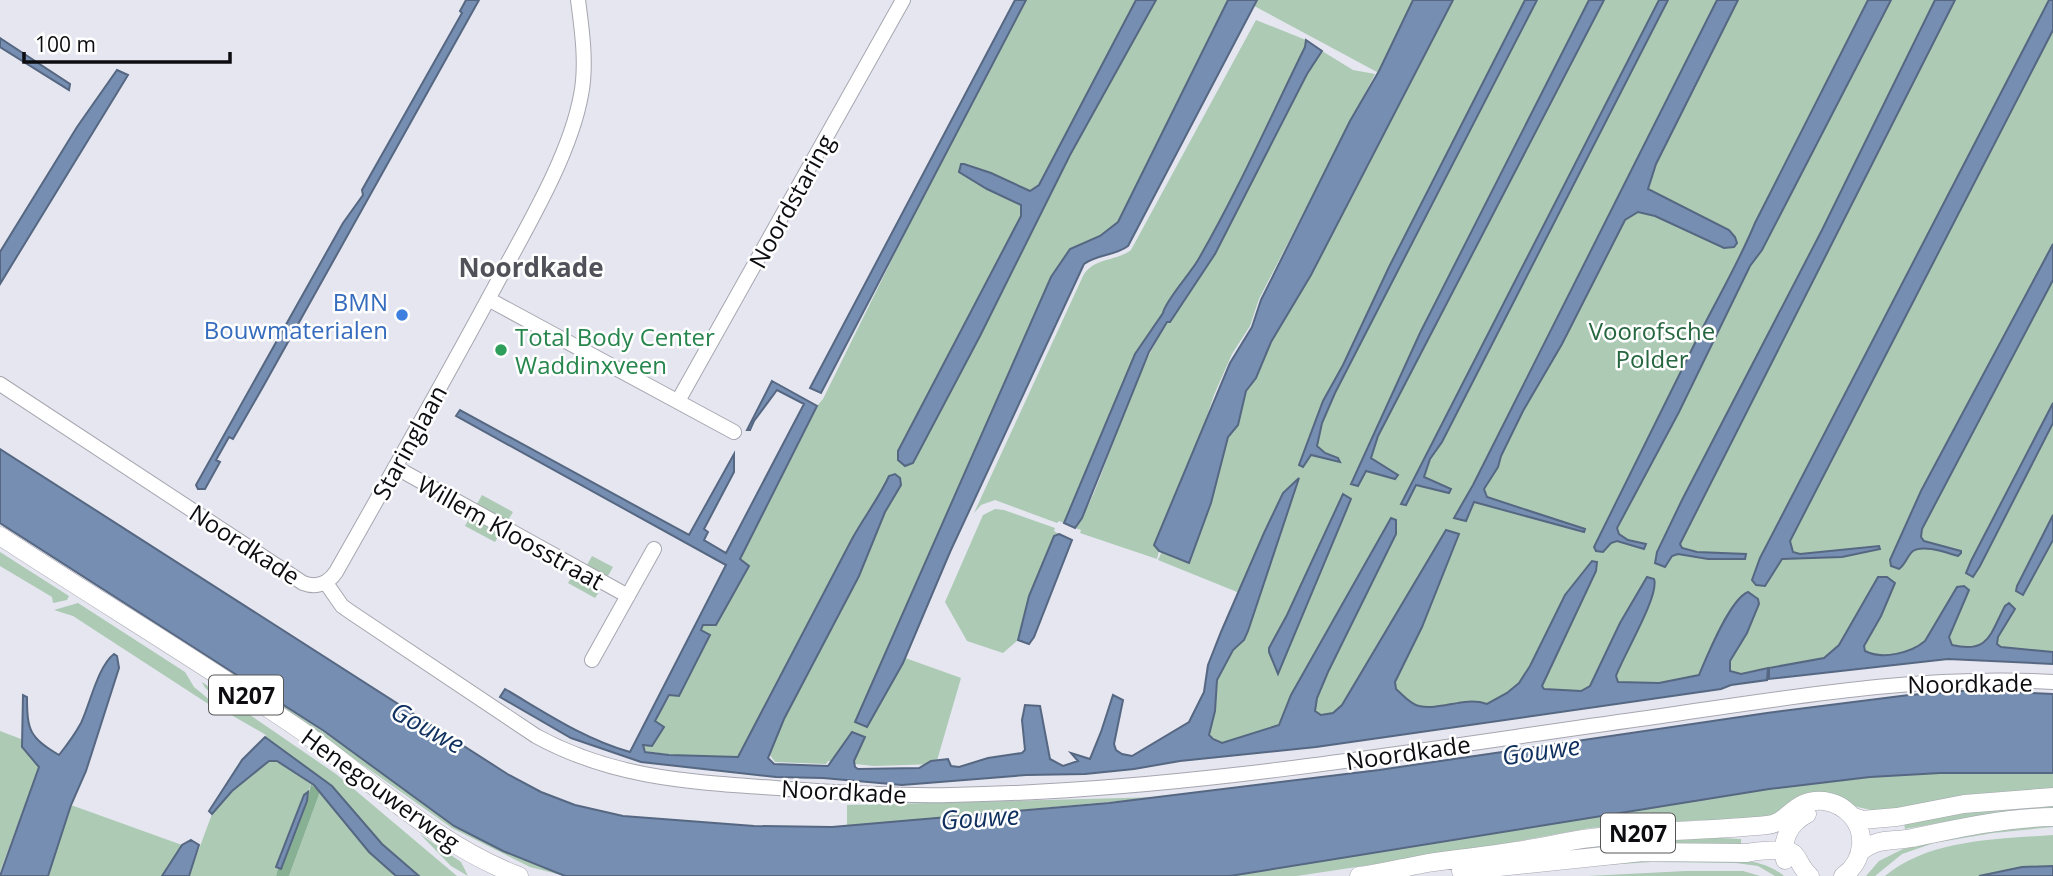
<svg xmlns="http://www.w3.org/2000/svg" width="2053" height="876" font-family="'Open Sans',sans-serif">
  <rect width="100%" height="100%" fill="#e5e6f0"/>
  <!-- green -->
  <path fill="#accab4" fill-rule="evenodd" d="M1020 0H1240L1124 228 1071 265 897 655 961 678 936 764 874 766 828 761 826 764 775 762 770 755 741 752 738 758C707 758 676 756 646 751L642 745 652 746 655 721 708 633 701 630 703 624 743 562 739 560 817 406 823 399Z
    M1243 0H2053V658L2036 656 1851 662 1630 695 1222 743 1209 735 1215 711 1217 680 1233 650 1244 640 1248 631 1289 506 1247 596 1158 560 1264 326 1390 79ZM1341 500 1271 658 1269 648 1287 615Z
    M1256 20 1306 40 1305 47C1270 118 1238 191 1198 260 1190 273 1165 301 1163 313L1135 354 1064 523 1059 521 1057 523 995 500 981 505 974 513 1083 276C1094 257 1115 262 1131 250Z
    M1322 51 1353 70 1375 74 1259 299 1250 326 1232 354 1214 395 1194 454 1154 544 1159 551 1157 559 1080 533 1081 530 1075 528C1092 504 1101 474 1111 448 1127 405 1143 362 1167 322H1170L1215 254 1307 74Z
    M482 495 513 512 507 522 477 504Z
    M995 509 1004 510 1055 528 1054 531 1059 534 1054 536 1029 596 1018 640 1003 653 967 641 945 602 983 515Z
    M470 517 500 533 495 542 465 526Z
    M0 552 69 596 67 600 53 603 52 597 0 566Z
    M592 556 613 567 608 576 587 565Z
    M573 574 601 589 595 598 568 583Z
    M78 603 185 672 194 687 211 701 213 707 73 616 54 610Z
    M202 682 336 774 457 876H419L382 844 332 786 265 737 266 735 221 709C219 695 206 693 202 682Z
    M283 705 365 760 454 826 503 851 565 876 530 867 452 828 281 707Z
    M0 731 21 739 22 747 39 767 0 872Z
    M270 761H277L311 784 308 792 303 795 276 867 278 868 276 876H189L212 814 232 791Z
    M2024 772 2053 773V792L1875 811 1849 805 1778 814 1759 820H1701L1590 828 1475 849 1297 876H1230L1769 789 1870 777 1940 773Z
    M320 792 369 852 396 876H289Z
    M1162 797 847 826V805Z
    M2053 802V809L1955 820 1905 829 1904 823 1951 814Z
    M71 805 182 845 162 876H48Z
    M2053 825V827L1993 833 1934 843 1902 854 1875 876H1866L1879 861 1903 849 1994 830Z
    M420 834 461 862 468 876 451 866Z
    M2053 835V866L2022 867 1979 876H1885C1929 839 1998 839 2053 835Z
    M1700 837 1741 839V845L1673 843 1622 845 1463 864 1584 845Z
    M1698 859C1727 860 1760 856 1784 876H1775L1758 866 1736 863 1652 862 1590 866 1618 861Z
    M1686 871H1743L1760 876H1588Z"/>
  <!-- forest -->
  <path fill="#88b194" d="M311 784 320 792 289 876H276L278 868 281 869 307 801Z"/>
  <!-- water -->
  <path fill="#758eb2" stroke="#566782" stroke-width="2" d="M466 0H479L264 385 233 439 229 437 216 460 220 462 205 489H198L196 485 343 223 363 195 362 190 462 13 460 11Z
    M1015 0H1026L821 393 810 388Z
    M1136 0H1156L1070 155 980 336 913 463 905 466 898 460V451L1021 216V205L987 189 959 172 961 164H964L991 173 1030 191 1039 185Z
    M1228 0H1257L1128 246C1115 256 1097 254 1084 264L950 552 903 663 867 727 855 722 1051 277 1070 249 1100 236 1118 222Z
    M1413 0H1453L1311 275 1271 342 1256 378 1246 391 1238 425 1228 437 1211 503 1189 563 1159 551 1154 545 1230 363 1252 327 1261 300 1350 121 1379 71Z
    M1525 0H1537L1335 393 1322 423 1317 446 1325 453 1338 458 1340 462 1311 455 1303 467 1299 465 1323 401 1343 365 1389 267Z
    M1589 0H1604L1378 436 1371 458 1398 475 1395 479 1366 471 1358 486 1351 484 1420 333Z
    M1659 0H1668L1442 442 1430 459 1424 477 1451 489 1449 493 1416 485 1406 505 1401 504Z
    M1717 0H1738L1656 164 1648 189 1729 230 1735 237 1737 243 1734 247 1724 248 1655 216 1638 212 1625 220 1562 344 1523 411 1501 456 1498 467 1484 489 1487 497 1585 529 1584 532 1474 502 1466 521 1454 518 1473 485Z
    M1868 0H1891L1762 250 1750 266 1679 412 1617 528 1619 534 1628 540 1646 544 1644 549 1617 541 1611 543 1603 552 1596 551 1594 547C1628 477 1663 407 1698 337 1717 299 1739 262 1755 223Z
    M1935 0H1955L1680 544 1682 548 1697 552 1746 554 1745 559H1708L1678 554 1672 556 1665 567 1655 563 1657 552 1682 500 1822 230Z
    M2049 0H2053V30L1790 541 1793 552 1800 554 1879 546 1880 549 1842 557 1782 559 1765 586 1756 585 1752 580 1760 558Z
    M0 38 70 84 69 90 0 47Z
    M1306 40 1322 51 1307 74 1215 254 1170 322H1167L1149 352 1082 518 1075 528 1064 523 1135 354 1163 313C1165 301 1190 274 1198 260 1238 191 1270 118 1305 47Z
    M117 70 128 75 0 284V252L77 127Z
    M2053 244V280L1922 529 1921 537 1924 541 1961 551V553L1958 556C1947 553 1924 544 1913 551 1907 556 1906 564 1899 569L1891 566 1890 560 1921 491Z
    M772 381 817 406 740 559 749 566 716 625H703L701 630 710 635 679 696 669 695 655 721 664 727 652 746 643 745 645 752 669 755 738 757 852 539C864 517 879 498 889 476L895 474 900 478 901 485 885 512 859 576 784 719 768 758 774 764 828 766 852 732 865 737 854 761 855 767 858 769 919 768 931 761 948 759 951 766 959 767 988 758 1022 753 1025 750 1022 720 1025 705 1040 706 1050 759 1063 766 1078 761 1071 753 1090 759 1101 732 1113 695 1123 700 1114 744 1116 750 1122 754 1132 756 1189 722 1204 692 1208 665 1221 632 1264 533 1283 493 1299 478 1248 631 1244 640 1233 650 1217 680 1215 711 1209 735 1213 739 1222 743 1279 725 1291 695 1391 518 1396 520V534L1328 672 1317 698 1315 711 1321 715 1333 713 1342 705 1446 530 1459 534 1422 627 1395 682 1396 689C1403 695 1410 704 1419 706 1441 711 1464 696 1487 704L1507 693 1519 683 1530 666 1565 595 1592 561 1597 562 1596 571 1542 686 1544 689 1581 691 1590 686 1620 623 1647 577 1654 579C1660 595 1623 656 1616 676L1618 682 1659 683 1699 675C1707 656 1730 599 1748 592L1758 599 1759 604 1747 633 1730 661V671L1741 674 1768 668 1767 680 1731 685 1721 689 1316 747 1180 761 1134 769 1085 774 1026 775 902 785 823 778 776 777 641 762 571 738 500 697 505 689C546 713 584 739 630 752L726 565 456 416 460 410 689 535 734 454V472L704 529 708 532 704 540 726 553 804 404 777 390 754 421 750 430H747Z
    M2053 403V423L1980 566 1973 577 1966 573 1971 561Z
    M0 449 509 775 541 792 575 805 623 816 754 826 832 827 1109 803 1379 770 1767 713 1909 695 1976 690 2053 694V773H1940L1870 777 1769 789 1230 876H565L503 851 454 826 324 731 0 523Z
    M1343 494 1351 499 1278 674 1269 652V648L1287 615Z
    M2053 515V540L2023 595 2016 591 2017 586Z
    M1059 534 1072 540 1034 637 1029 644 1018 640 1029 596 1054 536Z
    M1878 577H1887L1895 583 1881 616 1864 646 1865 651C1882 660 1911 653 1925 641L1957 587 1964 586 1969 590 1949 637 1952 645C1989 654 1990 634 2005 606L2009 603 2015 609 1998 637 1997 644 2001 647 2053 652V664L1948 659 1769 679V668L1824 658 1839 645Z
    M114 654 117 656 119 668 86 771 71 805 48 876H0L39 767 22 747 23 695 27 697C27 731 30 738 59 755 67 745 75 734 81 723 90 704 98 666 114 654Z
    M265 737 332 786 382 844 419 876H396L369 852 314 785 277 761H269L232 791 212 814 209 811 242 760Z
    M308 792 307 801 281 869 276 867 304 795Z
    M191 840 199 845 189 876H162L182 845Z
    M2053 866V876H1979L2022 867Z"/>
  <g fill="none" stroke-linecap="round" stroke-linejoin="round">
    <!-- minor casing -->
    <g stroke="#a6a6b0" stroke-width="16">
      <path id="minor" d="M488 299 734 432
        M0 384 303 583C316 588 328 584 336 572 391 475 446 378 499 279 528 225 570 155 581 95 587 65 582 30 578 0
        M678 401 903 0
        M395 467 628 596
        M326 583 342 606 352 613 536 736C618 781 699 782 789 789 843 793 897 796 951 795 1182 791 1411 751 1640 719 1776 700 1914 674 2053 682
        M592 660 654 549"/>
    </g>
    <!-- major casing -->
    <g stroke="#a6a6b0" stroke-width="19">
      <path id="major" d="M0 536C99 601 201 662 299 729 371 780 435 844 519 876
        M1854 817 1862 820 1897 817 1964 804 2053 797
        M1860 852C1879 837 1890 842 1912 838 1959 828 2005 818 2053 817
        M1785 860C1781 841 1789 823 1807 814
        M1461 871 1643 852 1747 853C1756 851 1786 848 1793 853 1799 858 1801 869 1810 876
        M1359 876C1383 873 1405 867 1428 863 1461 858 1495 855 1528 849 1549 846 1570 840 1591 838 1650 830 1709 831 1767 825 1790 823 1793 798 1824 801 1846 804 1863 823 1861 845 1860 858 1853 869 1843 876"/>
    </g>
    <!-- minor -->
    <use href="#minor" stroke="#fff" stroke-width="14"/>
    <!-- major -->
    <use href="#major" stroke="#fff" stroke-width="18"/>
  </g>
  <!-- markers -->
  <circle fill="#3f7fe0" stroke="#fff" stroke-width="2.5" cx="402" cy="315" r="7"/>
  <circle fill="#2e9e5b" stroke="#fff" stroke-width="2.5" cx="501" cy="350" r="7"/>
  <g text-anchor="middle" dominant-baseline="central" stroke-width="5" stroke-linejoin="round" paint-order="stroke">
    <!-- shield labels -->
    <g fill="#fff" stroke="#565658" stroke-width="2">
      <rect x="209" y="675.5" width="74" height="39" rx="5"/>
      <rect x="1601" y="813.5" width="74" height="39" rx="5"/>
    </g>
    <g font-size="23" font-weight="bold" fill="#0d0d11">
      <text x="246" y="695">N207</text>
      <text x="1638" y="833">N207</text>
    </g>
    <!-- street labels -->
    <g font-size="24" fill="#0d0d11" stroke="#fff">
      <text transform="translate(791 201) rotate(-61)">Noordstaring</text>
      <text transform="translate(409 442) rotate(-61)">Staringlaan</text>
      <text transform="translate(511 532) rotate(29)">Willem Kloosstraat</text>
      <text transform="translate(245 544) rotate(33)">Noordkade</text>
      <text transform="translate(1970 683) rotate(-1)">Noordkade</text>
      <text transform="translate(1408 752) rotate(-8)">Noordkade</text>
      <text transform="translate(381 789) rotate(36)">Henegouwerweg</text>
      <text transform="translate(844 791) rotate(3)">Noordkade</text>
    </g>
    <!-- shop labels -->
    <g font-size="24" fill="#366cbe" stroke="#fff" text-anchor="end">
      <text x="388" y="301">BMN<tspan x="388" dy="28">Bouwmaterialen</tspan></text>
    </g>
    <!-- park labels -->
    <g font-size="24" fill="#25663f" stroke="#fff">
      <text x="1652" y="330">Voorofsche<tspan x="1652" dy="28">Polder</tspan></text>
    </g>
    <!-- leisure labels -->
    <g font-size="24" fill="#27864d" stroke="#fff" text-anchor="start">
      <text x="515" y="336">Total Body Center<tspan x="515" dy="28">Waddinxveen</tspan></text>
    </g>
    <!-- neighbourhood labels -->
    <g font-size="26" font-weight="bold" fill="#505159" stroke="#fff">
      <text x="531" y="267">Noordkade</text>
    </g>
    <!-- water labels -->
    <g font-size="26" font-style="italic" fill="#10305f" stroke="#fff">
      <text transform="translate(428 727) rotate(29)">Gouwe</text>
      <text transform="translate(1541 750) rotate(-8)">Gouwe</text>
      <text transform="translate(980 817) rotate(-4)">Gouwe</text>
    </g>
  </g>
  <!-- scale -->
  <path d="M24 52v10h206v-10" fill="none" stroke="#0d0d11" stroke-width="3.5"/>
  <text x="35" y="52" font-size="21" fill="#0d0d11" stroke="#ffffff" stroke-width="5" paint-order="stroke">100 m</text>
</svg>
